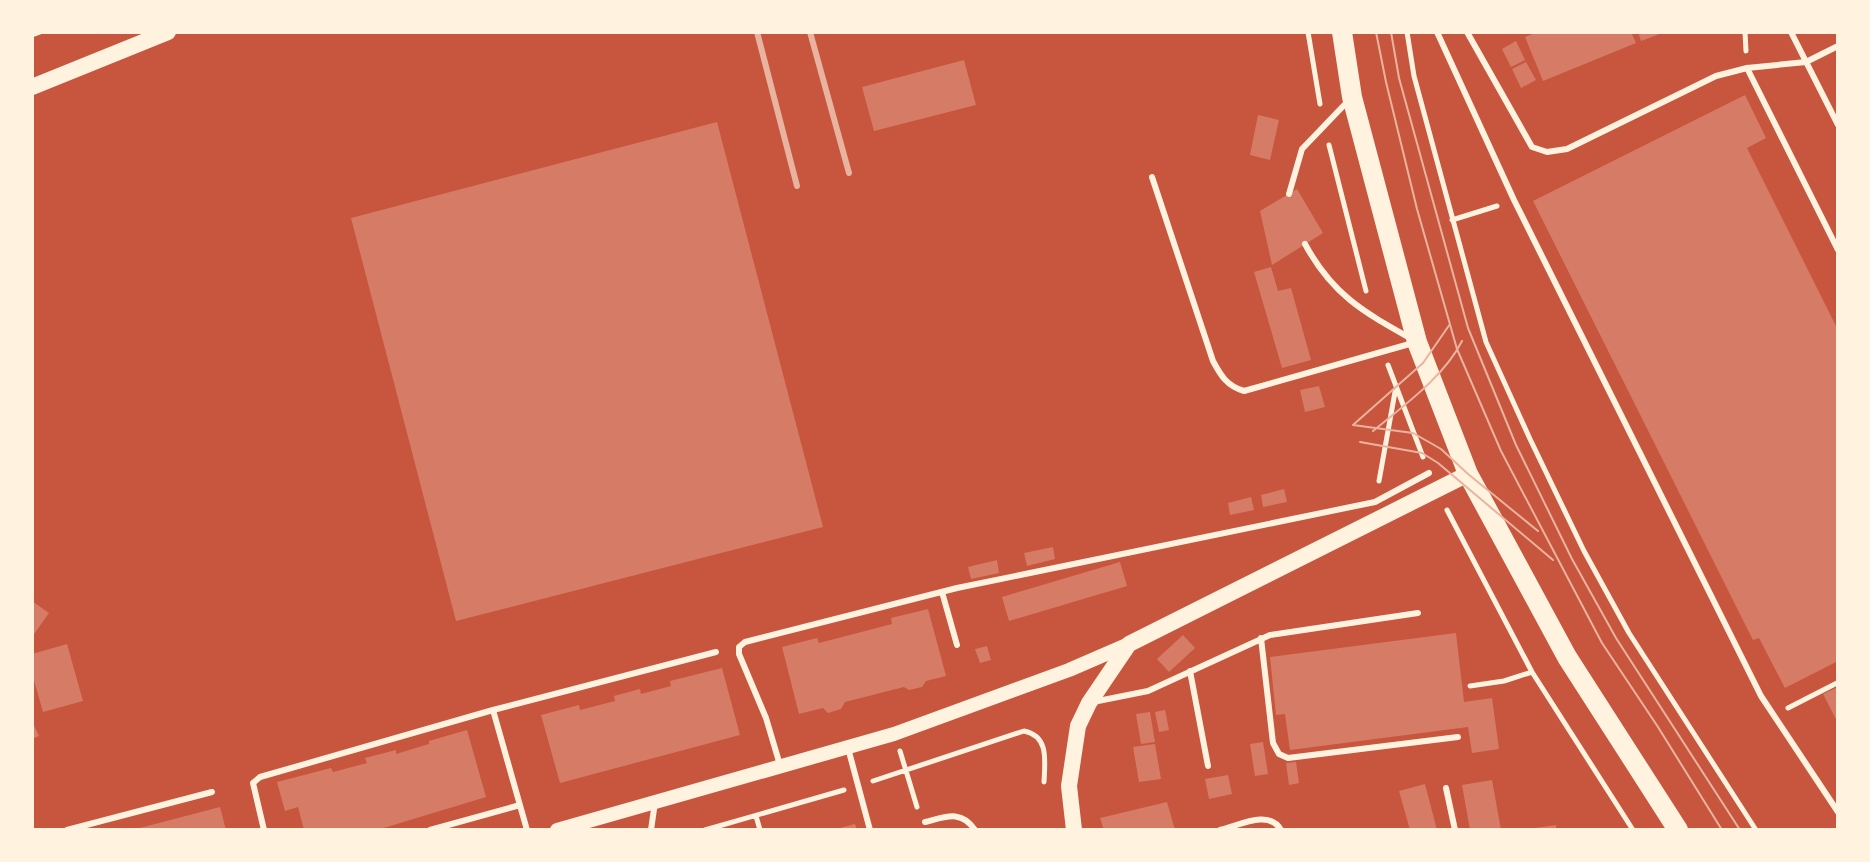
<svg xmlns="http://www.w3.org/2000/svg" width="1870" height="862" font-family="'Noto Sans',sans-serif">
  <rect width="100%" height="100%" fill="#c8553d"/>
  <!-- building -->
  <path fill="#d67c66" d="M1538 32H1631L1636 43 1543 81 1525 37Z
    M1638 32H1665L1641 41Z
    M1516 41 1525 60 1511 67 1502 49Z
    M964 60 976 105 874 131 862 87Z
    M1526 62 1536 80 1521 88 1512 69Z
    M1745 95 1766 138 1747 148 1838 330V661L1785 688 1759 638 1753 640 1533 201Z
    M1258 115 1279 120 1270 160 1250 155Z
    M717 122 823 527 456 621 351 218Z
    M1297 189 1323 233 1272 265 1260 211Z
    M1271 267 1278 291 1291 288 1311 360 1282 368 1254 272Z
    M1319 386 1325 407 1305 412 1300 390Z
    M1284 489 1287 502 1263 507 1261 495Z
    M1251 497 1254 510 1230 515 1228 503Z
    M1053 547 1055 559 1027 566 1024 553Z
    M997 560 999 573 971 579 968 567Z
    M1120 562 1127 586 1009 621 1002 597Z
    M32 601 49 613 32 637Z
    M928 609 946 676 926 681 922 687 909 690 904 687 845 702 841 709 828 713 823 708 799 714 782 647 817 638 819 643 892 624 891 618Z
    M1456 633 1464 702 1492 698 1499 749 1472 753 1468 727 1290 750 1285 714 1276 715 1270 657Z
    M1183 635 1195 648 1169 672 1157 659Z
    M67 644 83 701 43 712 32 673V654Z
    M987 646 991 660 980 663 975 649Z
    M722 668 740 735 560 783 541 715 579 705 580 710 615 701 614 696 640 689 641 694 671 686 670 681Z
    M1838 687V723L1823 694Z
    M1165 710 1169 730 1159 732 1155 712Z
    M1150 712 1155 742 1141 744 1136 714Z
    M32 721 39 736 32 739Z
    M467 730 486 797 377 830H304L298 807 285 811 277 782 331 768 333 772 367 763 365 758 396 750V754L429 744V741Z
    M1263 742 1268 774 1255 776 1250 744Z
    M1155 744 1161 779 1139 782 1133 747Z
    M1296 762 1299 783 1289 785 1286 763Z
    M1228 775 1232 794 1209 799 1205 779Z
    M1492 780 1501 830H1470L1462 785Z
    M1425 784 1437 830H1410L1399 791Z
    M1167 802 1175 830H1104L1100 818Z
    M220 807 226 830H136V829Z
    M855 824 857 830H836V829Z
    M1556 825V830H1535V828Z"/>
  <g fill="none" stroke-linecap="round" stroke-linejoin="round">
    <!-- path -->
    <path stroke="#fff3e0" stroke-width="5" d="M1308 32 1320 104
      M1407 32 1414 76 1486 342 1530 439 1584 551 1629 633 1756 830
      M1745 32 1746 51
      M32 35 40 32
      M1329 145 1366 291
      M1452 220 1497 206
      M1388 365 1423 457
      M1379 481 1395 392
      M1447 510 1532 672 1633 830
      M1470 686 1504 681 1532 672
      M1788 708 1837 683
      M900 751 917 807
      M873 781 1024 731C1049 736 1045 760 1044 782
      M756 816 760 830
      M705 830 844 790"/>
    <!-- service -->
    <path stroke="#fff3e0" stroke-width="6" d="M1437 32 1514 200 1761 696 1838 812
      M1467 32 1532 147 1547 152 1567 149 1716 76 1747 68 1806 62 1838 46
      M1791 32 1838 125
      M1747 68 1838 250
      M1152 177 1213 361C1221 376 1227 386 1244 391L1413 343
      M1289 194 1302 149 1349 100
      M1305 244C1332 294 1362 311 1410 338
      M942 592 957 645
      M1261 638 1273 743 1279 754 1288 758 1458 737
      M1190 671 1208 766
      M1093 702 1148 691 1270 635 1418 613
      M493 710 527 830
      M848 748 870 830
      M780 765 766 718 739 654V647L745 642 957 588 1375 502 1429 473
      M1446 788 1455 830
      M925 822C945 817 961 809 975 830
      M67 830 212 792
      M264 830 253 783 260 777 493 710 716 652
      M430 830 520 805
      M651 830 655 802
      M1220 830C1240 825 1269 809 1281 830"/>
    <!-- tertiary -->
    <path stroke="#fff3e0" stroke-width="14" d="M557 830 894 734 1069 670 1129 644"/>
    <!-- secondary -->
    <path stroke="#fff3e0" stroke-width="16" d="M32 87 168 32
      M1074 830 1069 786 1078 726 1089 703 1129 644 1468 474"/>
    <!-- primary -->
    <path stroke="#fff3e0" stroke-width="20" d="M1342 32 1352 97 1417 342 1468 474 1567 657 1678 830"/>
    <!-- tram -->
    <path stroke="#e9b49f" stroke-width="2" d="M1376 32 1386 82 1417 209 1457 349 1501 451 1602 643 1658 727 1722 830
      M1391 32 1399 78 1468 328 1516 445 1572 559 1616 638 1740 830
      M1353 425 1413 433 1441 449 1468 474 1538 531
      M1353 425 1423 363 1450 324
      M1373 431C1403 406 1444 377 1462 341
      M1360 442 1422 453 1438 463 1553 560"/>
    <!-- rail -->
    <path stroke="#e9b49f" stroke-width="6" d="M757 32 797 186
      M810 32 849 173"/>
  </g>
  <!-- border -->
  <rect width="1870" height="862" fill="none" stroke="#fff3e0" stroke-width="68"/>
</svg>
